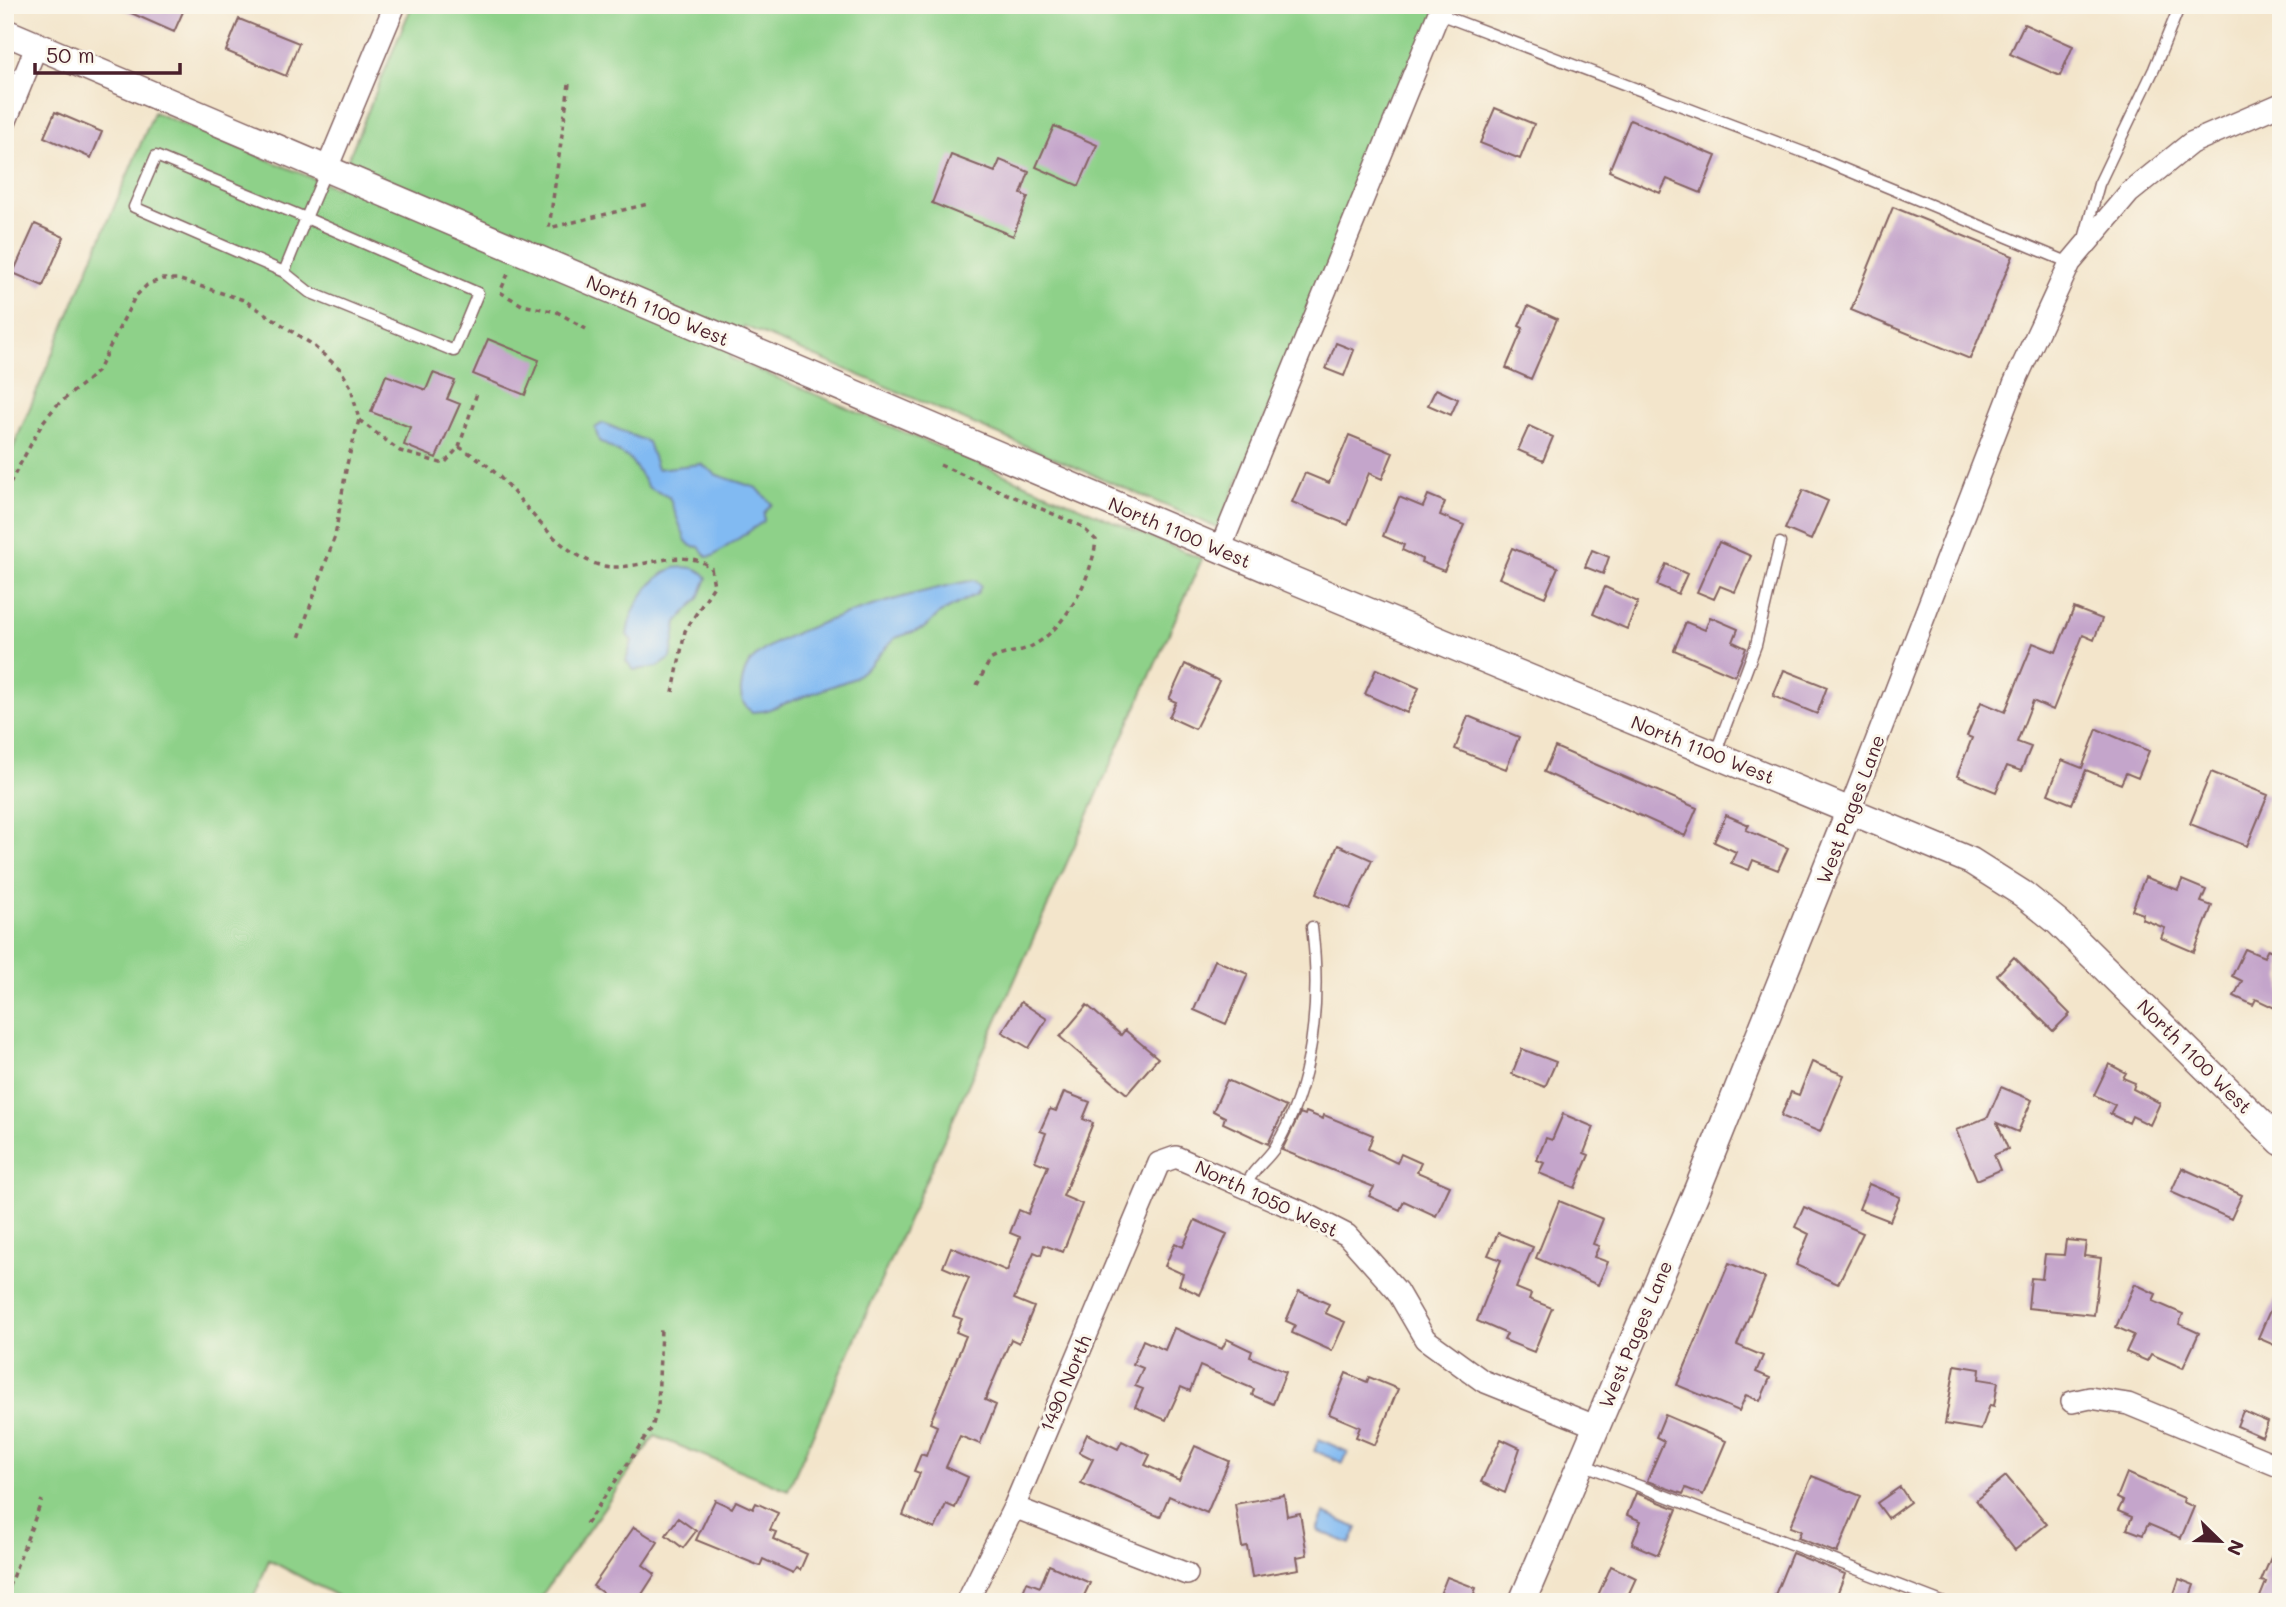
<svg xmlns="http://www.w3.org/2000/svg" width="2286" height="1607" font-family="Mali,sans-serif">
  <rect width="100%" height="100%" fill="#fbf7ec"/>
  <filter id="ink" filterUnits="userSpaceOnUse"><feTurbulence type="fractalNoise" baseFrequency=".0143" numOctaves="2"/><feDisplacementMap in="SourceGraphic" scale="14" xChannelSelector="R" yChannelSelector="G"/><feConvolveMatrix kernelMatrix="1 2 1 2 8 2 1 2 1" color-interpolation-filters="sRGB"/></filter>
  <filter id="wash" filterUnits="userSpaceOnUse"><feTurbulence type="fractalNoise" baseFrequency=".00686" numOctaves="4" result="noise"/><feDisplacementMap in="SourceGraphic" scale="28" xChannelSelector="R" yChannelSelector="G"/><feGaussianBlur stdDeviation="1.57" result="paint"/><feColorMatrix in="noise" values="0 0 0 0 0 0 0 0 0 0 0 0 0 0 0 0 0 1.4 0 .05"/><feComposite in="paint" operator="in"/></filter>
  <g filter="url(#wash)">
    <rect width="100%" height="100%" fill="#f3e5cb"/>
    <!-- green -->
    <path fill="#8ed189" stroke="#6c785a" stroke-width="2" d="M412 5H1440L1218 528 744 326 730 358 1202 559 788 1490 655 1436 537 1602H348L269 1560 252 1602H5V467L154 112 336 188Z"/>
    <!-- water -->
    <path fill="#81baf2" stroke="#666c8e" stroke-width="2" d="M603 423 648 442 657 469 701 464 717 475 757 488 772 504 764 513V521L713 556 707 557 699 547 691 546 686 541 669 497 649 488 630 459 599 441 595 428Z
      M674 568C686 566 701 567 707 578L699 598 677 622 671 658 658 667 634 670 626 661 632 641 627 635C630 609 649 578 674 568Z
      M975 580 981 586 977 594 940 613 924 628 895 638 870 665 852 679 764 711 752 712C743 706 740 699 741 689 742 678 745 667 753 659 784 626 928 589 975 580Z
      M1319 1439 1348 1452 1343 1463 1314 1451Z
      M1324 1513 1357 1528 1350 1544 1317 1530Z"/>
    <g id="blocks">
      <!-- building -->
      <path fill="#c4a5cb" d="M113 5H186L174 32Z
        M239 19 299 43 286 76 226 51Z
        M2024 24 2073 46 2060 76 2010 54Z
        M1495 108 1534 124 1520 159 1480 143Z
        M55 112 102 132 91 158 44 137Z
        M1630 120 1716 156 1701 193 1667 179 1660 193 1609 171Z
        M1054 126 1097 145 1079 186 1036 167Z
        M951 155 995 172 1000 160 1029 172 1021 194 1028 197 1013 236 932 203Z
        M1893 207 2013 256 1970 359 1851 310Z
        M35 224 64 237 43 286 13 273Z
        M1528 306 1557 319 1531 379 1506 368 1523 328 1519 326Z
        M488 339 539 360 525 395 473 374Z
        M1336 343 1354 350 1344 376 1326 369Z
        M433 373 455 381 447 399 460 404 436 458 404 445 410 427 371 412 386 375 426 390Z
        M1436 389 1458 399 1451 415 1428 405Z
        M1529 426 1553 437 1543 461 1518 450Z
        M1349 435 1393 453 1382 479 1369 473 1348 525 1292 502 1305 473 1329 483Z
        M1803 490 1828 501 1811 540 1785 529Z
        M1428 495 1445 502 1440 515 1464 525 1444 571 1421 562 1422 559 1402 550 1404 545 1383 536 1399 497 1423 507Z
        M1719 542 1751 556 1735 592 1720 586 1714 599 1697 592Z
        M1512 548 1558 567 1545 597 1499 578Z
        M1592 550 1609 557 1603 574 1585 567Z
        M1666 564 1687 574 1678 594 1657 585Z
        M1605 587 1638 602 1627 629 1593 614Z
        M2074 608 2102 619 2094 640 2083 635 2053 710 2033 701 2017 742 2031 747 2021 771 2007 766 1996 792 1957 776 1972 738 1967 736 1981 702 2005 712 2033 643 2056 652Z
        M1710 617 1738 629 1733 642 1746 648 1735 676 1674 650 1686 622 1705 630Z
        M1185 664 1219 681 1195 729 1169 717 1176 702 1169 699Z
        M1376 669 1419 688 1407 713 1365 694Z
        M1784 670 1827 687 1817 714 1773 696Z
        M1468 716 1519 737 1506 769 1455 749Z
        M2097 729 2149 751 2138 778 2126 773 2121 784 2086 770 2072 804 2048 794 2062 760 2082 768Z
        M1555 747 1697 808 1685 836 1544 772Z
        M2211 772 2268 795 2247 846 2190 824Z
        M1726 815 1749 825 1746 830 1788 848 1778 870 1753 860 1749 870 1731 863 1736 852 1714 842Z
        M1338 845 1372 860 1350 909 1316 894Z
        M2145 877 2178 890 2182 880 2206 890 2201 902 2212 906 2194 952 2161 938 2165 928 2142 919 2143 914 2132 910Z
        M2245 949 2264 957 2268 949 2281 956V1011L2256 999 2253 1005 2234 996 2242 981 2232 976Z
        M2014 957 2070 1014 2053 1031 1997 975Z
        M1215 960 1248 974 1226 1024 1194 1010Z
        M1021 1002 1047 1019 1029 1048 1002 1032Z
        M1087 1005 1121 1035 1125 1030 1158 1058 1127 1094 1060 1037Z
        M1522 1049 1556 1062 1545 1087 1512 1074Z
        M1812 1062 1844 1075 1820 1132 1781 1116 1791 1092 1799 1095Z
        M2109 1064 2126 1073 2123 1078 2135 1083 2133 1089 2160 1103 2150 1125 2132 1116 2129 1123 2110 1114 2115 1105 2094 1095Z
        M1227 1080 1286 1107 1268 1144 1223 1123 1225 1117 1213 1111Z
        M2001 1087 2032 1100 2018 1132 1997 1123 2008 1149 1994 1155 2000 1170 1977 1180 1956 1130 1988 1117Z
        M1064 1092 1090 1102 1083 1119 1093 1123 1063 1196 1082 1204 1063 1252 1044 1245 1041 1255 1034 1252 1014 1299 1034 1307 1019 1343 1011 1339 985 1400 996 1405 980 1444 960 1436 946 1467 968 1477 955 1508 946 1504 935 1529 903 1515 920 1473 914 1471 921 1454 926 1456 937 1426 930 1423 966 1336 956 1332 962 1319 953 1316 969 1278 943 1267 951 1247 1007 1271 1020 1237 1010 1233 1019 1210 1028 1214 1048 1166 1035 1161 1046 1133 1040 1131 1050 1109 1056 1111Z
        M1306 1112 1323 1119 1324 1115 1373 1135 1368 1149 1397 1163 1401 1154 1421 1163 1417 1172 1450 1186 1436 1216 1404 1201 1400 1210 1369 1196 1374 1187 1282 1150 1300 1113 1305 1115Z
        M1563 1114 1594 1127 1584 1153 1589 1155 1575 1188 1539 1173 1544 1163 1537 1160 1546 1138 1552 1140Z
        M2182 1168 2242 1195 2231 1219 2171 1192Z
        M1869 1184 1900 1197 1890 1221 1859 1209Z
        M1559 1201 1603 1219 1593 1244 1599 1246 1594 1257 1608 1262 1598 1285 1536 1258Z
        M1804 1207 1863 1233 1838 1284 1796 1265 1809 1234 1795 1227Z
        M1195 1220 1227 1234 1200 1295 1179 1285 1183 1274 1165 1266 1175 1243 1183 1247Z
        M1498 1233 1533 1247 1516 1288 1531 1294 1529 1299 1552 1308 1534 1352 1504 1340 1507 1334 1477 1321 1501 1260 1488 1255Z
        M2066 1240 2086 1242 2084 1256 2101 1258 2094 1315 2028 1308 2031 1278 2042 1279 2045 1254 2064 1255Z
        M1729 1263 1765 1278 1737 1345 1763 1356 1756 1372 1770 1378 1760 1401 1746 1395 1739 1411 1677 1385Z
        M2135 1284 2156 1294 2153 1301 2183 1314 2179 1324 2199 1333 2183 1368 2151 1354 2147 1361 2126 1352 2134 1335 2116 1327Z
        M2281 1285V1348L2258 1338Z
        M1299 1291 1329 1304 1325 1313 1345 1322 1332 1351 1292 1333 1295 1325 1286 1321Z
        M1174 1328 1222 1349 1227 1339 1252 1351 1250 1357 1286 1372 1273 1404 1252 1395 1254 1389 1200 1366 1190 1391 1181 1387 1166 1420 1135 1407 1143 1389 1135 1386 1143 1368 1133 1364 1143 1340 1165 1350Z
        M1955 1365 1980 1369 1979 1379 1998 1382 1994 1406 1990 1405 1981 1430 1945 1424Z
        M1346 1373 1367 1382 1369 1377 1398 1389 1375 1445 1356 1437 1360 1427 1329 1414Z
        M2243 1411 2268 1422 2262 1437 2237 1426Z
        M1665 1415 1726 1441 1703 1495 1686 1488 1683 1494 1647 1481 1664 1441 1656 1437Z
        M1087 1434 1118 1449 1122 1441 1150 1455 1145 1465 1179 1480 1195 1446 1229 1461 1207 1513 1169 1496 1160 1517 1081 1483 1093 1459 1079 1452Z
        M1501 1439 1520 1448 1505 1493 1481 1482Z
        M2127 1473 2184 1498 2183 1502 2194 1507 2181 1538 2148 1524 2143 1535 2127 1529 2132 1517 2118 1511 2123 1501 2117 1498Z
        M1812 1476 1861 1496 1837 1553 1798 1538 1801 1531 1790 1527Z
        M2006 1476 2047 1524 2015 1550 1976 1500Z
        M1900 1487 1910 1502 1888 1518 1877 1503Z
        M1636 1493 1677 1509 1658 1555 1632 1544 1641 1521 1627 1515Z
        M1284 1495 1287 1516 1300 1513 1307 1555 1297 1557 1299 1569 1252 1577 1247 1546 1242 1547 1235 1504Z
        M715 1500 732 1508 736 1501 753 1509 756 1503 778 1513 770 1530 776 1532 773 1539 807 1554 800 1570 796 1568 793 1573 763 1559 760 1566 696 1540Z
        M678 1518 696 1531 683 1548 666 1535Z
        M634 1527 658 1542 643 1565 655 1574 637 1602H616L593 1586Z
        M2281 1534V1602H2258L2266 1582 2261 1581Z
        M1792 1553 1845 1574 1834 1602H1772Z
        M1049 1565 1090 1583 1081 1602H1019L1027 1582 1040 1587Z
        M1611 1566 1636 1578 1625 1602H1595Z
        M1447 1577 1476 1588 1471 1602H1437Z
        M2179 1579 2194 1585 2188 1602 2173 1597Z"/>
    </g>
  </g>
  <g filter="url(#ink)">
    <use href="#blocks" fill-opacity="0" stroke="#856463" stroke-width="2"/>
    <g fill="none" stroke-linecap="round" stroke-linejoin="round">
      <!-- service casing -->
      <g stroke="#856463" stroke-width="13">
        <path id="service" d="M1439 14 1808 154 2070 263
          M2084 239 2099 184 2154 69 2180 5
          M284 272 306 218 478 293 454 351 309 292 284 272 134 207 156 156 306 218 327 168
          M1715 754 1756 645 1780 543
          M1245 1187C1252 1170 1264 1163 1274 1149 1314 1086 1321 999 1312 927
          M1582 1464 1942 1602"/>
      </g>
      <!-- minor casing -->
      <g stroke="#856463" stroke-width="24">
        <path id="minor" d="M5 123 37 45
          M327 168 395 5
          M1220 549 1442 5
          M1850 809 2014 384 2070 263 2129 193 2191 143 2281 104
          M2072 1402 2090 1398 2128 1404 2281 1467
          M1014 1507 1187 1574
          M967 1602 1014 1507 1159 1163 1176 1157 1304 1213 1347 1235 1397 1291 1425 1339 1483 1381 1595 1426"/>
      </g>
      <!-- tertiary casing -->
      <g stroke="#856463" stroke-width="29">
        <path id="tertiary" d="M5 32 1293 580 1971 861 2023 894 2058 922 2281 1142
          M1522 1602 1698 1188 1850 809"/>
      </g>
      <!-- path -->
      <path stroke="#856463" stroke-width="3.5" stroke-dasharray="5 5" stroke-linecap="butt" d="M569 84 549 228 648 204
        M508 274 500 292 522 305 557 312 586 329
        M359 420 400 451 444 464 459 447 478 390
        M459 447C469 453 481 459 490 468 527 501 547 545 596 564 632 577 680 542 711 568L714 586 685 631 673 692
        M940 465 1081 526 1096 540C1092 578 1066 628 1032 646 1019 653 1003 652 990 660L977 685
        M5 492 43 422 56 406 97 372 135 297 147 285 162 279H177L244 300 310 343 340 369 351 387 359 420 347 464 335 536 299 638
        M586 1524 652 1428 658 1406 661 1328
        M5 1596 42 1500"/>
      <!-- service -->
      <use href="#service" stroke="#fff" stroke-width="10"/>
      <!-- minor -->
      <use href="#minor" stroke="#fff" stroke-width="21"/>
      <!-- tertiary -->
      <use href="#tertiary" stroke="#fff" stroke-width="26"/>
    </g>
  </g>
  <g text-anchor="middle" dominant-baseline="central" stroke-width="6" stroke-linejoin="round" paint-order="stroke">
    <!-- street labels -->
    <g font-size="19" fill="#4a1f2b" stroke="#fbf7ec">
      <text transform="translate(658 310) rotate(23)">North 1100 West</text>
      <text transform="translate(1180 532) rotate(23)">North 1100 West</text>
      <text transform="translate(1703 749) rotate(22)">North 1100 West</text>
      <text transform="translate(1850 809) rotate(-69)">West Pages Lane</text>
      <text transform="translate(2195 1056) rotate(45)">North 1100 West</text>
      <text transform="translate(1267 1198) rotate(25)">North 1050 West</text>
      <text transform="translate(1635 1334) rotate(-67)">West Pages Lane</text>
      <text transform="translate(1065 1383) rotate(-67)">1490 North</text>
    </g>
  </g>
  <!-- margin -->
  <rect width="2286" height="1607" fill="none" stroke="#fbf7ec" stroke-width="28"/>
  <!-- north arrow -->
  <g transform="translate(2220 1541) rotate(113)" stroke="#fbf7ec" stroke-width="5" paint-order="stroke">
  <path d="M0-5L12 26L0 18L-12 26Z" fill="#4a1f2b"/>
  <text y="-10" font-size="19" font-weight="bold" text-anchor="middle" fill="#4a1f2b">N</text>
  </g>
  <!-- scale -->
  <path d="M35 63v10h145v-10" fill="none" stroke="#4a1f2b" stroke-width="3.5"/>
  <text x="46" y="63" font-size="21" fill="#4a1f2b" stroke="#fbf7ec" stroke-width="5" paint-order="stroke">50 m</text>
</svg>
